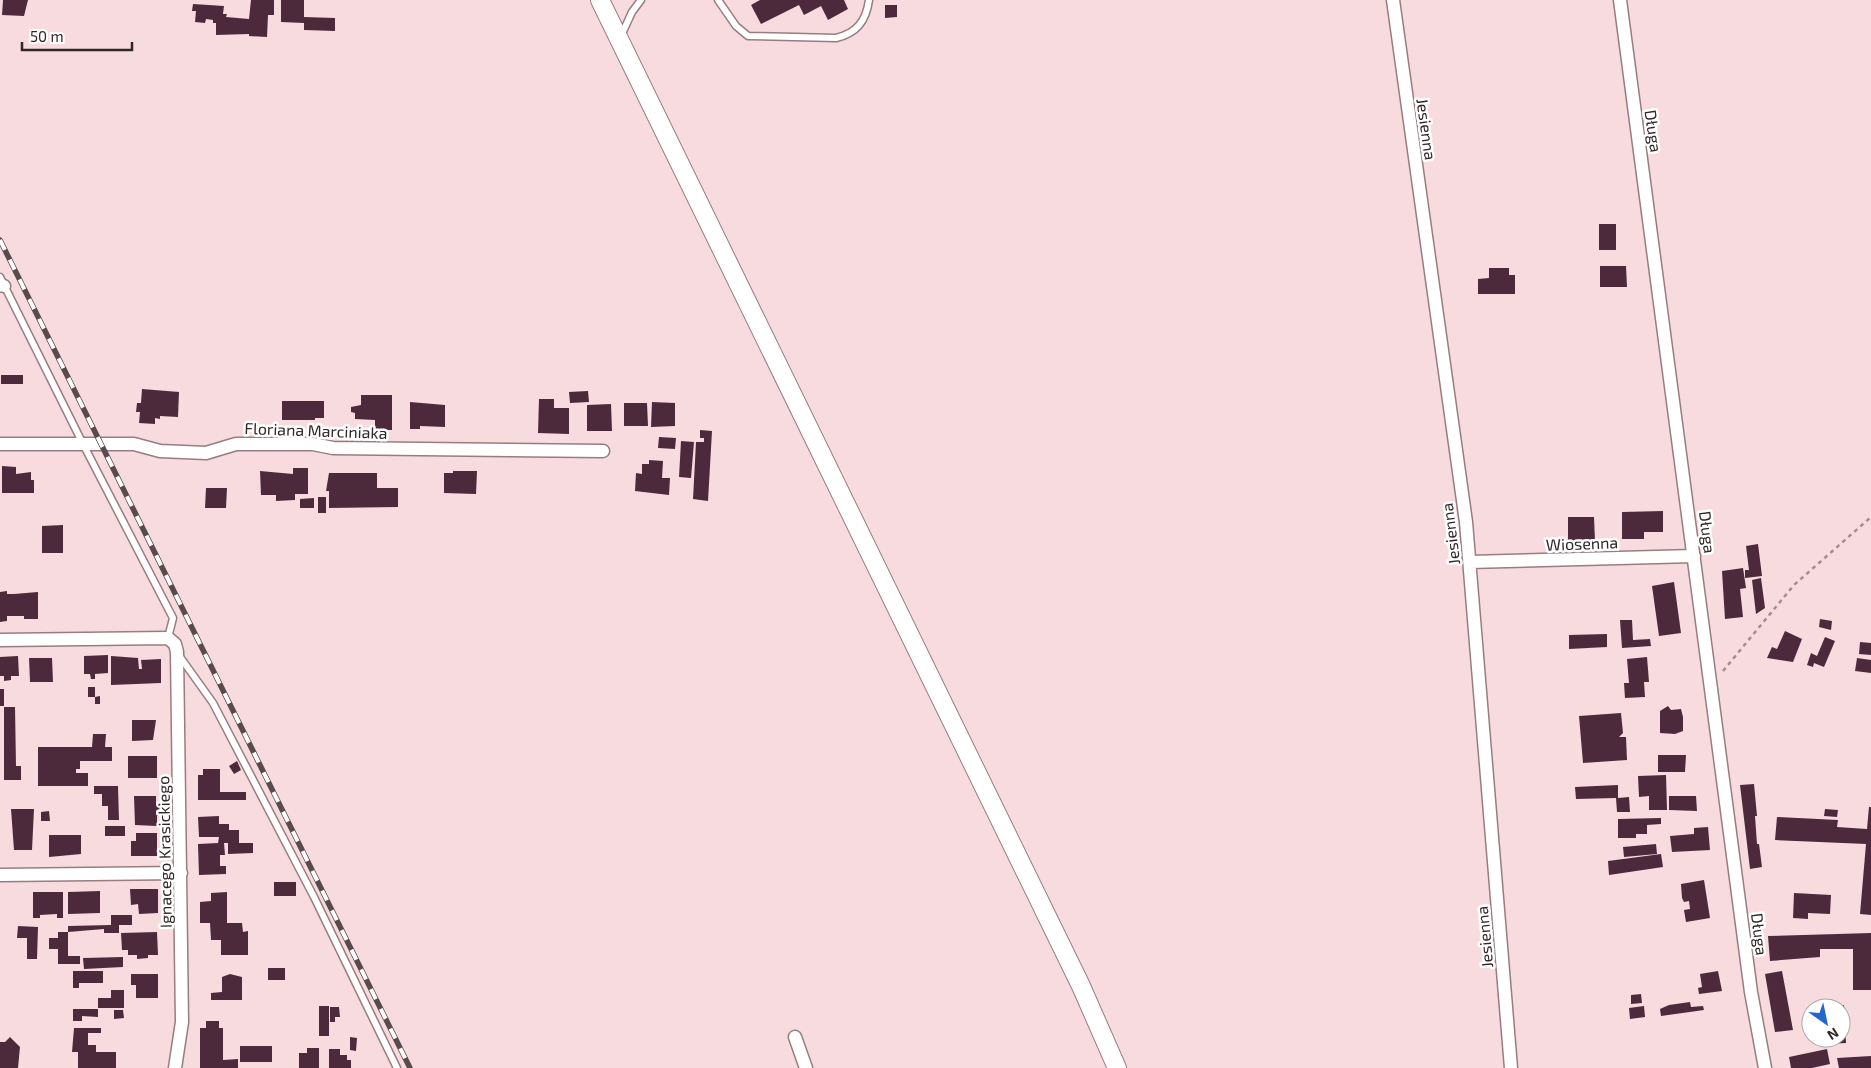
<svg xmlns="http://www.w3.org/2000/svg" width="1871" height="1068" font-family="'Exo 2',sans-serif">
  <rect width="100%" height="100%" fill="#f8dbdf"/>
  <!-- building -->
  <path fill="#4c2a3c" d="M3 0H28L24 16 2 15Z
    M251 0H274V15H268L267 37 249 36V34L216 35V23H213V20L206 19 205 23 195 22 196 11H192L193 4 224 6 223 14H227L226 17 249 19Z
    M281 0H304V17L335 18V31L304 30V23L281 22Z
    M760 0H844L848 9 828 20 821 6 804 15 799 5 761 24 751 5Z
    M885 5H897V17L885 18Z
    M1599 224H1616V250H1599Z
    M1600 266H1626L1627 287H1600Z
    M1489 268H1509V275H1515V294H1478V279L1489 278Z
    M1 375H23V384H1Z
    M142 389 179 392 178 417 160 416V419L155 418V424L139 423 140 412H136L137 403H141Z
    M588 391 589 402 570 403 569 392Z
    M361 395H392V430H375V420L355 419V413L351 412V407L361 405Z
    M539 399H554V408H569V434L538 433Z
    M282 401H324V418H315V420H282Z
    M410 402 445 405V427L420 426V429H410Z
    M652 402 675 403V426L651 427Z
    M624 403H647L648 426H624Z
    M611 404 612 431H587V405Z
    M700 430 712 431 708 501 693 499 696 442H704V438H700Z
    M659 437 676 438 675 449 658 448Z
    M681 441 694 442 691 478 679 477Z
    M649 460 663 461 662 478H670L669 495 635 491 636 473 642 474V464H649Z
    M2 466 16 467V474L31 472V480H34V493H2Z
    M293 468H308V494H295V500L276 501V495H261L260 471 293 474Z
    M453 471H477L476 494 444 493V473H453Z
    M329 473H377V488H398V507L329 508V491H326Z
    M206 488H227L226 508H205Z
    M318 497H326V513H318Z
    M314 498V508H300V499Z
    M1663 511V532H1644V539H1622V512Z
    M1568 517H1594L1595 541H1568Z
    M63 525V553H42V526Z
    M1758 544 1762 576 1745 578V570H1749L1746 546Z
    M1743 568 1746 588 1740 589 1743 617 1725 619 1722 571Z
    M1761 578 1765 608 1756 614 1752 580Z
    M1674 582 1681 633 1659 636 1652 586Z
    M7 591V594H14L38 592V619H24V616H7V621L0 622V592Z
    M1820 619 1832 621 1831 630 1819 627Z
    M1620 620H1632L1633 640 1650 639 1651 646 1622 648Z
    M1785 631 1802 639 1793 662 1767 658 1772 647 1777 649Z
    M1607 634V647L1569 649V635Z
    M1825 637 1835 641 1824 667 1814 663 1813 667 1807 665 1811 653 1817 656Z
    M1860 642 1871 643V655L1859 654Z
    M108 655V673L95 674V679H91L90 674H84V656Z
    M18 656 19 676H11V680L4 681V676H0V657Z
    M111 656 138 658 139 669H142L141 660 161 659V683L111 685Z
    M1647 657 1649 682H1644L1645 697 1625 698 1624 683H1629L1627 659Z
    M29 658H52L53 682H30Z
    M1857 658 1871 660V673L1855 671Z
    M88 687H95V697L100 696V704H95V697H88Z
    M0 689H4V706H0Z
    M1668 706 1671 710 1681 709 1683 717V731L1675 734 1660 733V711Z
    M4 707H15L16 766H21V780H4Z
    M1621 713 1623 733 1619 737H1626L1627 760 1583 763 1579 716Z
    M132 720H156L153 740 132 741Z
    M93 734H106L105 747H112V761H80V769H76V773H88V786H38V747H92Z
    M1658 755H1686L1685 772H1658Z
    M128 756H157V778H128Z
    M237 761 241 770 234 774 229 766Z
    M203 769H220V792H246V800H198V775H203Z
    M1666 775 1667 810H1649V796L1639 797 1638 776Z
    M1754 784 1757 816H1755L1757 844H1759L1762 867 1750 869 1740 785Z
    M1618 785V798L1629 797 1630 812H1617L1616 798 1576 799 1575 787Z
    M94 786H118L119 820H108V806H102V794H94Z
    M134 796H156V805H161V816H157V826L135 825Z
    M1669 796H1696L1697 811 1669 810Z
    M1869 807H1871V915L1860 914 1866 844 1775 840 1777 817 1838 820 1837 827 1867 829Z
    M11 809H34L32 850H14Z
    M1825 809 1838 810 1837 817 1824 816Z
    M49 811 50 821H41V812Z
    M219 816V824H229V830H239V843H253V853L228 854V843H224L225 855H220V866H226V874L199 875 198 844 218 843 219 837H199L198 817Z
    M1661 818V824L1647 825V834H1636V838H1618V819Z
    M105 826H125V836H105Z
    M1708 827 1710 850 1672 852 1670 836 1694 834V828Z
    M136 833H157V856H131V841H136Z
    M49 835H81V854L49 857Z
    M1656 844 1657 854 1624 857 1623 847Z
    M1661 854 1663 867 1609 875 1608 861Z
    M1704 880 1710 918 1686 922 1684 910 1690 909 1689 901 1684 902 1682 898 1681 884Z
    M274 882H296V896H274Z
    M130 889H158V913L139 914 138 904 131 905Z
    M100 891V913L68 914V892Z
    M33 892H63V918H57V914L40 915V918H33Z
    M227 892V923H242L243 932 248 931V955H221V940H211L210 923H200V902L211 901V893Z
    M1794 893 1831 895 1830 914 1808 913V919L1793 918Z
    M111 915H132V925H119V933H104V929L68 932V926L111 925Z
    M18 926 38 927 37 959H27V938H17Z
    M58 932H68V956H80V964H58V949H49V938H58Z
    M157 932 158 955H148V958L137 959V955H128V950H122L121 933Z
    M1871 933V990H1853V949H1820V957L1770 961 1768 936Z
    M123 957V967L84 969 83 958Z
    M268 968H285V980H268Z
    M73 971H103V983H79V988H73Z
    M1718 971 1722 991 1699 994 1698 988 1702 987 1700 974Z
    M1782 971 1793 1030 1775 1032 1765 974Z
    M131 974H158V998H136V985H131Z
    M230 974 242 977V1000H211V993L222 992V977Z
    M111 990H124V1008H98V998H111Z
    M1641 994 1642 1003 1631 1004V995Z
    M1690 1002 1691 1007 1703 1006 1704 1010 1661 1016 1660 1009 1669 1005Z
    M1844 1005 1846 1043 1827 1044V1038H1841V1008L1829 1007Z
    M319 1006H329V1036H319Z
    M1644 1006 1645 1017 1630 1019 1629 1008Z
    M330 1007H339L340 1017H335V1022H330Z
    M73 1009H98V1017L82 1016V1021H73Z
    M114 1010H123L124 1018 114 1019Z
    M206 1021H219V1028H223V1060L238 1059V1068H200V1028H206Z
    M74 1028H101V1033H88V1045H96V1052H116V1068H78V1052H72Z
    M10 1037 20 1047 18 1068H0V1042H5Z
    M350 1037 357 1038 356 1051 350 1050Z
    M240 1046H272V1062H240Z
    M307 1048H319V1068H299V1053H307Z
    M329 1049H340V1055H347V1060H351V1068H329Z
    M1827 1049 1830 1064 1812 1068H1791L1789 1057Z
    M1871 1056V1068H1839L1837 1058Z"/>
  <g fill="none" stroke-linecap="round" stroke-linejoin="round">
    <!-- service casing -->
    <g stroke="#977d81" stroke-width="9">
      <path id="service" d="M718 0 736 26 748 36 836 38C857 33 866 21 869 0
        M621 36 632 12 641 0
        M0 277 83 444 173 618 168 638
        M178 654 213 703 314 897 397 1068"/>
    </g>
    <!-- minor casing -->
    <g stroke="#977d81" stroke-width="15">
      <path id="minor" d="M1393 0 1466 522 1511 1068
        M1620 0 1751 992 1765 1068
        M0 285 4 286
        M0 444H134L160 451 206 453 236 444H313L333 448 603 451
        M1470 562 1694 556
        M0 640 168 638 175 644 177 652 182 1022 175 1068
        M0 875 181 873
        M795 1037 806 1068"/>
    </g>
    <!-- secondary casing -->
    <g stroke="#977d81" stroke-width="20">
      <path id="secondary" d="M600 0 1081 986 1117 1068"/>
    </g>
    <!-- path -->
    <path stroke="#a28d90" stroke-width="2.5" stroke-dasharray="4 4" stroke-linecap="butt" d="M1723 671 1794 585 1871 517"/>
    <!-- service -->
    <use href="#service" stroke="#fff" stroke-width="6"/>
    <!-- minor -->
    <use href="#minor" stroke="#fff" stroke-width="12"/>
    <!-- secondary -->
    <use href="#secondary" stroke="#fff" stroke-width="18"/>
    <!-- rail casing -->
    <g stroke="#594a4c" stroke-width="5.5">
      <path id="rail" d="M0 240 410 1068"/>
    </g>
    <!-- rail -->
    <use href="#rail" stroke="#fff" stroke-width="4" stroke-dasharray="11" stroke-linecap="butt"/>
  </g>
  <g text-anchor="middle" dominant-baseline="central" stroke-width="5" stroke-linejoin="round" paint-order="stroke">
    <!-- street labels -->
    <g font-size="16" fill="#302527" stroke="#fff">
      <text transform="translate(1427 129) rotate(82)">Jesienna</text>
      <text transform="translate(1654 131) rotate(82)">Długa</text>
      <text transform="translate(316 430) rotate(2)">Floriana Marciniaka</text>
      <text transform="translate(1708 532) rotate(83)">Długa</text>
      <text transform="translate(1450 534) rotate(-97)">Jesienna</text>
      <text transform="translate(1582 543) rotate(-2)">Wiosenna</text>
      <text transform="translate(164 852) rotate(-91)">Ignacego Krasickiego</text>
      <text transform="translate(1760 934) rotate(83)">Długa</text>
      <text transform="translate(1484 937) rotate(-95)">Jesienna</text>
    </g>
  </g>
  <!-- north arrow -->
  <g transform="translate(1826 1023) rotate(147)"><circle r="24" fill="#ffffff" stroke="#aca8a9"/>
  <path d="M0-4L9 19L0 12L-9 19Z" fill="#2565d2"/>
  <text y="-8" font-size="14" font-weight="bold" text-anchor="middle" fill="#302527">N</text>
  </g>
  <!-- scale -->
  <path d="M22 42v8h110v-8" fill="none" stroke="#302527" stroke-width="2.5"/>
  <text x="30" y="42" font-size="15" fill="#302527" stroke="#ffffff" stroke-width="4" paint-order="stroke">50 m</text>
</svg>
